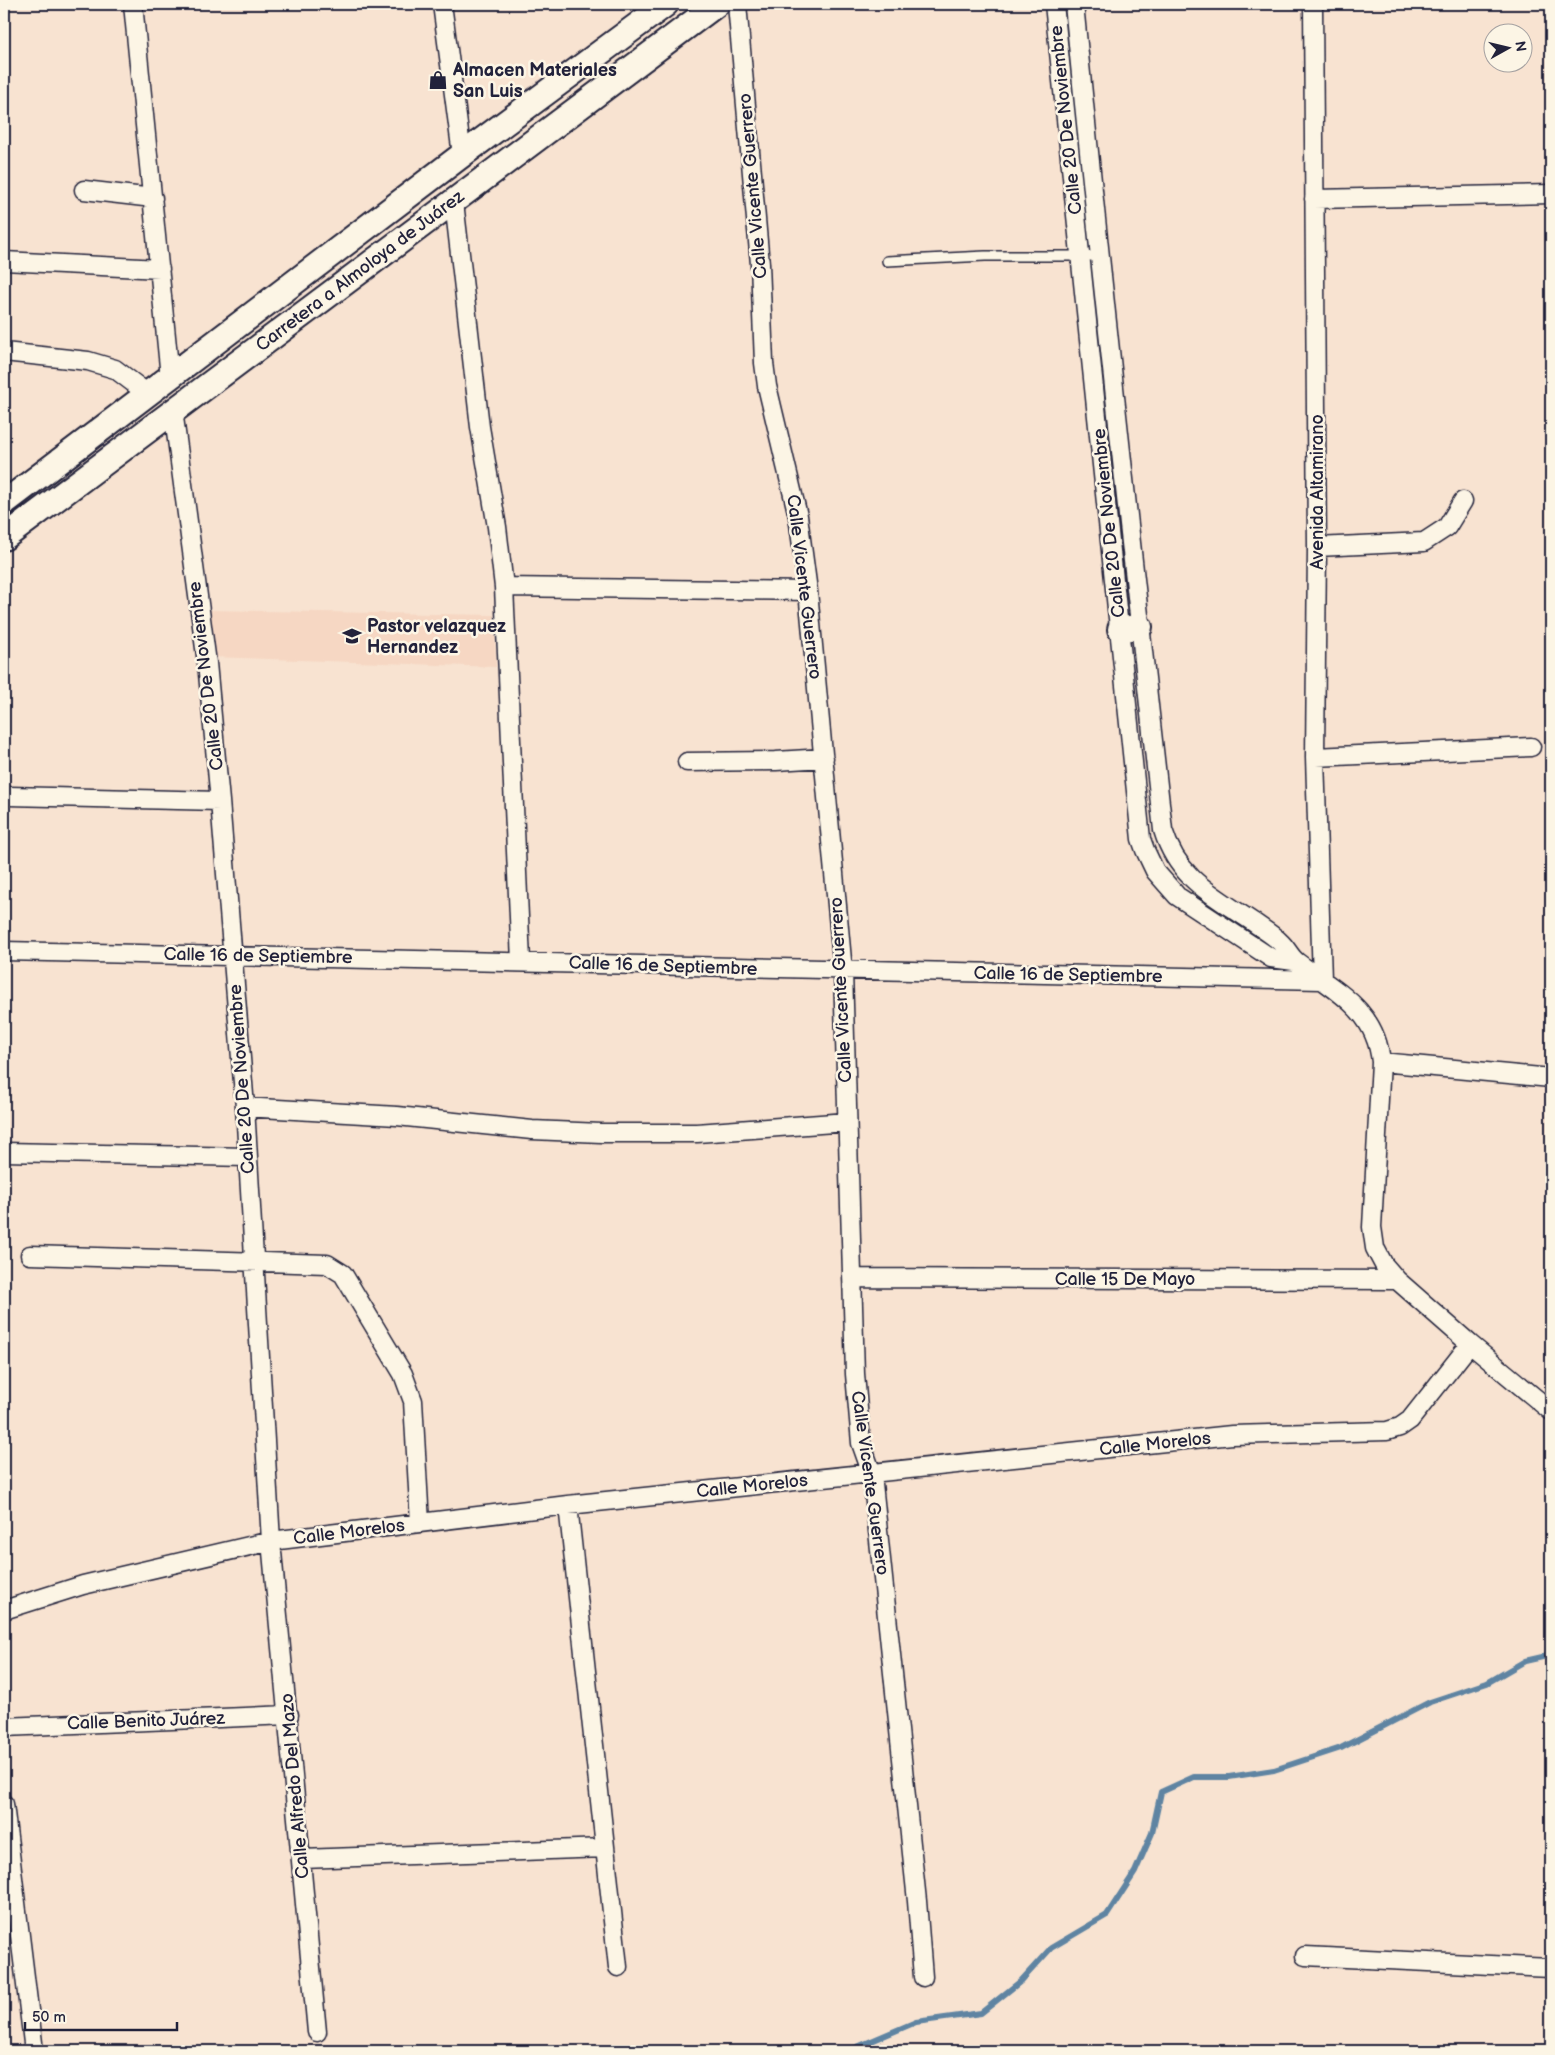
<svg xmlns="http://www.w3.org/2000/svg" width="1555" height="2055" font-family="'Balsamiq Sans',sans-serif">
  <rect width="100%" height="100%" fill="#f8e3d1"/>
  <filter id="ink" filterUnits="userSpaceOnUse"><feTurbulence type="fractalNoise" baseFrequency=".02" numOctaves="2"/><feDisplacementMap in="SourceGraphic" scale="10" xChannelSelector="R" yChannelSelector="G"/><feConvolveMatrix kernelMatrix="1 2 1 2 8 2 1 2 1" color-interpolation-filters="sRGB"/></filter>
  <g filter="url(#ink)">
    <!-- built -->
    <path fill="#f6d7c3" d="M205 610 494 615 496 667 211 657Z"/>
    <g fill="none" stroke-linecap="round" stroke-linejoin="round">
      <!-- stream -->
      <path stroke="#5e84a2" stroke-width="6" d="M848 2051 916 2022 981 2013 1021 1981 1051 1948 1107 1915 1135 1872 1152 1833 1161 1792 1194 1777H1229L1274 1770 1341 1748 1430 1702 1487 1683 1525 1661 1551 1655"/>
      <!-- lane casing -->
      <g stroke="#22223b" stroke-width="12">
        <path id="lane" d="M887 261 985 256H1099"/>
      </g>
      <!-- street casing -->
      <g stroke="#22223b" stroke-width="21">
        <path id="street" d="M133 4 170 377
          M442 4 462 155
          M737 4 760 264 764 363 767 386 798 516 808 591 843 971 855 1374 861 1443 872 1474 917 1901 923 1977
          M1054 4 1141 839 1145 850 1155 871 1177 896 1271 958 1294 961
          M1074 4C1101 279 1132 554 1163 830 1178 880 1215 896 1256 924 1264 930 1273 935 1280 942 1287 948 1290 957 1297 962 1335 991 1376 1009 1381 1062L1372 1227 1375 1248 1384 1265 1397 1280 1470 1344 1551 1411
          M84 190 153 198
          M1314 199 1551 194
          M454 202 480 427 497 527 504 587 521 961
          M4 261 160 269
          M4 352 88 361 115 369 148 394
          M173 410 207 663 220 801 245 1107 271 1541 317 2032
          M1317 547 1424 542 1447 527 1463 501
          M504 587 808 591
          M1315 757 1531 747
          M687 762 776 761 824 758
          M9 796 220 801
          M4 951C443 959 882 972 1322 980L1315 757 1317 547 1313 4
          M1381 1062 1551 1078
          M245 1107 397 1116 532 1130 601 1133H697L847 1122
          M4 1152 248 1157
          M30 1255 327 1264 343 1274 403 1374 413 1401 420 1523
          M853 1278 1397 1280
          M568 1505 618 1967
          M4 1610 83 1585 271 1541 568 1505 1232 1435 1387 1431 1400 1427 1410 1420 1470 1344
          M4 1727 289 1715
          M4 1804 34 2051
          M302 1859 605 1848
          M1305 1956 1551 1968"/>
      </g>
      <!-- secondary casing -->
      <g stroke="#22223b" stroke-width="28">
        <path id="secondary" d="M4 503 462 155 666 4
          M4 538 717 4
          M1120 629 1140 627"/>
      </g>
      <!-- lane -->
      <use href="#lane" stroke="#fcf5e5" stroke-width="9"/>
      <!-- street -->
      <use href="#street" stroke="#fcf5e5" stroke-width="18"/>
      <!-- secondary -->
      <use href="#secondary" stroke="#fcf5e5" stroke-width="24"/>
    </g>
  </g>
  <!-- icons -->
  <defs>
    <g id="shop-bare" transform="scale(1.5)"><path d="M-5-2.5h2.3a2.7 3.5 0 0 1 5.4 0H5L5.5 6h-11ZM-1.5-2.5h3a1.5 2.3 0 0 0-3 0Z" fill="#22223b" stroke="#fcf5e5" stroke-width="2.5" paint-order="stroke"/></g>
    <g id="school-bare" transform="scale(1.5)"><path d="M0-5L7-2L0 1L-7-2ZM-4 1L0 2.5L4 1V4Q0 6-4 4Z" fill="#22223b" stroke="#fcf5e5" stroke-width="2.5" paint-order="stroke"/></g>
  </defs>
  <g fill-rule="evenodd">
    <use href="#shop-bare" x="438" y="80"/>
    <use href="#school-bare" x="352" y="636"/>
  </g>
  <g text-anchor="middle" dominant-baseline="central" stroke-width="5" stroke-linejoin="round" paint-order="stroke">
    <!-- poi labels -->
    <g font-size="18" font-weight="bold" fill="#22223b" stroke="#fcf5e5" text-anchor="start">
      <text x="453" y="70">Almacen Materiales<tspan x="453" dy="21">San Luis</tspan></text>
      <text x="367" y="626">Pastor velazquez<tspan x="367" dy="21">Hernandez</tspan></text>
    </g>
    <!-- street labels -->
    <g font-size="18" fill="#22223b" stroke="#fcf5e5">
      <text transform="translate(1066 120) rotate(-96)">Calle 20 De Noviembre</text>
      <text transform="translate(753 186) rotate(-95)">Calle Vicente Guerrero</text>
      <text transform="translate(360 271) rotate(-37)">Carretera a Almoloya de Juárez</text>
      <text transform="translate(1317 492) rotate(-90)">Avenida Altamirano</text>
      <text transform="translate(1109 523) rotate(-96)">Calle 20 De Noviembre</text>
      <text transform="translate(804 587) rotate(83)">Calle Vicente Guerrero</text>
      <text transform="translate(206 676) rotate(-97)">Calle 20 De Noviembre</text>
      <text transform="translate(258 956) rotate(1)">Calle 16 de Septiembre</text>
      <text transform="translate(663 966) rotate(2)">Calle 16 de Septiembre</text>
      <text transform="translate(1068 975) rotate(1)">Calle 16 de Septiembre</text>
      <text transform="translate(841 990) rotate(-93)">Calle Vicente Guerrero</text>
      <text transform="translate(242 1079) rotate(-94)">Calle 20 De Noviembre</text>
      <text x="1125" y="1279">Calle 15 De Mayo</text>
      <text transform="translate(1155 1444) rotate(-6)">Calle Morelos</text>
      <text transform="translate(870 1483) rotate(82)">Calle Vicente Guerrero</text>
      <text transform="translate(752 1486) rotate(-6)">Calle Morelos</text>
      <text transform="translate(349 1532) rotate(-7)">Calle Morelos</text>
      <text transform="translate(146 1721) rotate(-2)">Calle Benito Juárez</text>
      <text transform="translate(295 1786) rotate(-95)">Calle Alfredo Del Mazo</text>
    </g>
  </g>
  <!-- margin -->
  <rect width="1555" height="2055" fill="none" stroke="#fcf5e5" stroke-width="20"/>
  <rect x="10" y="10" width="1535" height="2035" fill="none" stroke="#22223b" stroke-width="2" filter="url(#ink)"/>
  <!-- north arrow -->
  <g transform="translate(1508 48) rotate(82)"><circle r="24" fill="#fcf5e5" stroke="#a5a1a1"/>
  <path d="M0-4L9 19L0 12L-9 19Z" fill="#22223b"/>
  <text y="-8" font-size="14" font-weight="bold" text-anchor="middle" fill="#22223b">N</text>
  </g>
  <!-- scale -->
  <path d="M25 2022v8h152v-8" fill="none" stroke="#22223b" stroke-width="2.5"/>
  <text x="32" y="2022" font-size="15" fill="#22223b" stroke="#fcf5e5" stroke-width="4" paint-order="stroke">50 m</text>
</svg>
